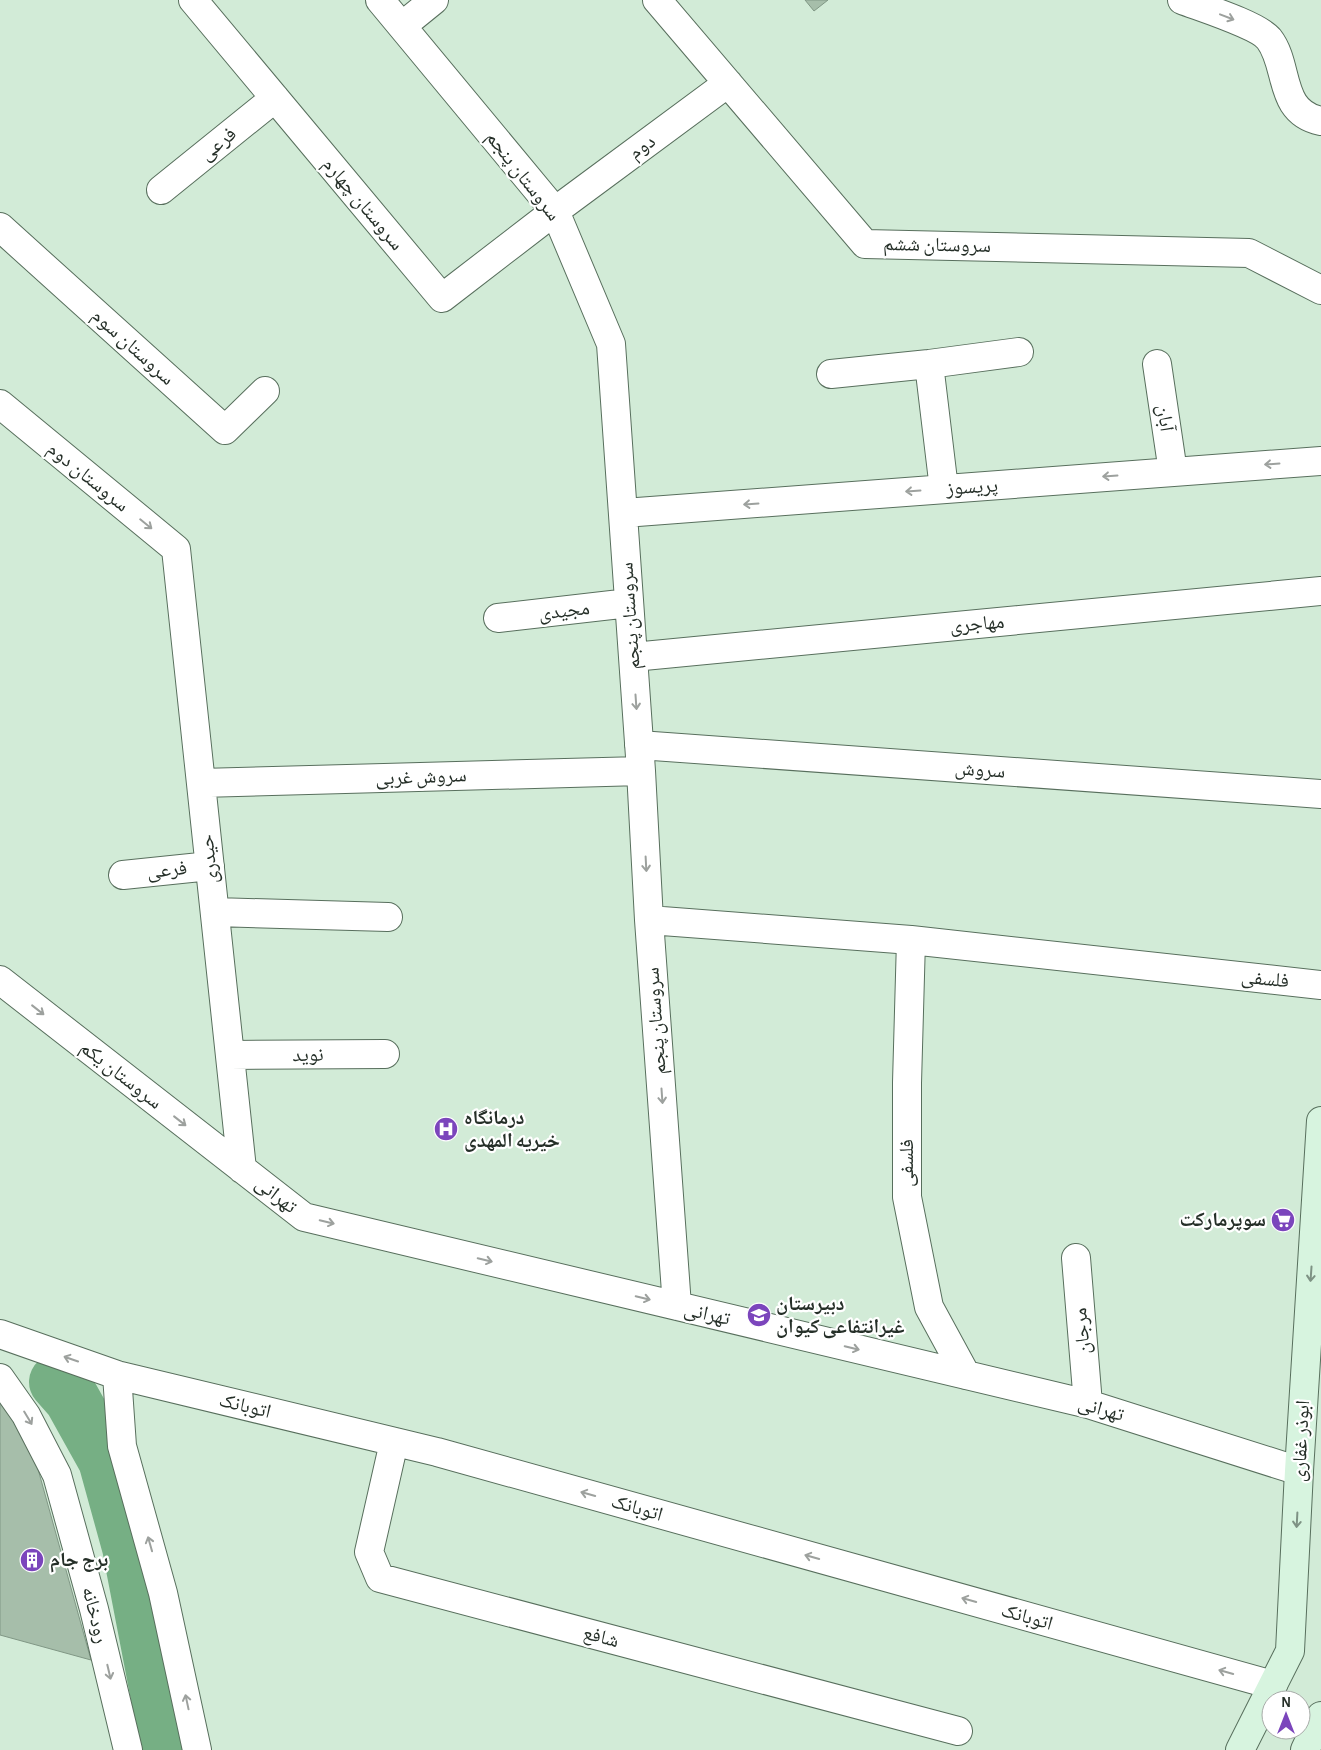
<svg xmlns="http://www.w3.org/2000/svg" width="1321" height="1750" font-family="'Alegreya Sans','Noto Naskh Arabic',sans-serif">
  <rect width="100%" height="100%" fill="#d2ebd7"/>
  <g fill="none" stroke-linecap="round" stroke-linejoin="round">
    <!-- river -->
    <path stroke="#76af84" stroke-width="56" d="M57 1382 72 1399 106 1460 130 1547 169 1750"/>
  </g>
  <!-- building -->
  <path fill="#a6beaa" stroke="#809785" d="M805 0H828L814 11Z
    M0 1402 14 1414 33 1451 91 1660 0 1635Z"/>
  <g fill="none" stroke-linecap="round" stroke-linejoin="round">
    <!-- minor casing -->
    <g stroke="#586f5d" stroke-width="30">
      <path id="minor" d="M193 0 442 298 555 211 728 83
        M380 0 555 211 611 344 641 771 649 920 677 1306
        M657 0 865 244 1249 253 1321 290
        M1182 0C1200 7 1258 25 1269 39 1290 66 1277 112 1321 121
        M402 26 434 0
        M161 190 275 98
        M0 227 225 430 265 391
        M929 364 944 489
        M1157 364 1173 472
        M831 374 929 364 1019 352
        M0 404 176 549 242 1169
        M624 513 1321 461
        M498 618 629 603
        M633 657 1321 591
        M639 745 1321 794
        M201 783 641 771
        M123 875 210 866
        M215 912 388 917
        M649 920 911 940 1321 985
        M911 940 907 1083V1197L929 1307 966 1375
        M0 980 304 1217 1088 1404 1299 1471
        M230 1055 385 1054
        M1076 1258 1088 1404
        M0 1334 117 1375 437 1452 1273 1685
        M117 1375 122 1446 163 1593 197 1750
        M0 1378 26 1415 57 1475 94 1609 128 1750
        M394 1442 369 1552 380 1578 958 1731"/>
    </g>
    <!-- secondary casing -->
    <g stroke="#586f5d" stroke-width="30">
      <path id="secondary" d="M1240 1750 1290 1651 1299 1471 1321 1121
        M1305 1750 1321 1716"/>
    </g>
    <!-- minor -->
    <use href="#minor" stroke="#fff" stroke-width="28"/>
    <!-- secondary -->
    <use href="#secondary" stroke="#d7f4df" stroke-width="28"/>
  </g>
  <!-- one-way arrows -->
  <defs><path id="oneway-shaft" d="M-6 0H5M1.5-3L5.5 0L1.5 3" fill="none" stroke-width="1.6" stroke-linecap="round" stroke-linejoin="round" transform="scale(1.25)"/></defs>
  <g stroke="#9da19e">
    <use href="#oneway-shaft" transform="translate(1227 17) rotate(21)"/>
    <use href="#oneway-shaft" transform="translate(1272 464) rotate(176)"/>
    <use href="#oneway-shaft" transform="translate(1110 476) rotate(176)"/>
    <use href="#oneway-shaft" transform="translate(913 491) rotate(176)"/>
    <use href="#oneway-shaft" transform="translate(751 504) rotate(176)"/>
    <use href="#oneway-shaft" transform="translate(146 524) rotate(39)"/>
    <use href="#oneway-shaft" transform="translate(636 702) rotate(86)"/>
    <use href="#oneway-shaft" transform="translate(646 864) rotate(87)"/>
    <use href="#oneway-shaft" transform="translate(38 1010) rotate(38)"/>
    <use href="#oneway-shaft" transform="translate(662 1096) rotate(86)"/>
    <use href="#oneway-shaft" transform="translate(180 1121) rotate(38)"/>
    <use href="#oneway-shaft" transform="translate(327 1222) rotate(13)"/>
    <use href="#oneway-shaft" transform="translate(485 1260) rotate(13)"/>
    <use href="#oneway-shaft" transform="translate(643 1298) rotate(13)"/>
    <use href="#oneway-shaft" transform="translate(852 1348) rotate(13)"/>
    <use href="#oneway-shaft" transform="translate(71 1359) rotate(-161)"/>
    <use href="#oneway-shaft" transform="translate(28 1418) rotate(59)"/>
    <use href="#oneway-shaft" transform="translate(588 1494) rotate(-164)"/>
    <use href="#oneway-shaft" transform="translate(150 1544) rotate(-106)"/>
    <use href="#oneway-shaft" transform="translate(812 1557) rotate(-164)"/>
    <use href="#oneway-shaft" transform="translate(969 1600) rotate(-164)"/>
    <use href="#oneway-shaft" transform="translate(109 1672) rotate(77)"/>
    <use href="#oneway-shaft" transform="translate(1226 1672) rotate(-164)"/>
    <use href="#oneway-shaft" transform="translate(187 1702) rotate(-102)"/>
  </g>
  <g stroke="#7e9284">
    <use href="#oneway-shaft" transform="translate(1311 1274) rotate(94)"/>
    <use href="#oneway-shaft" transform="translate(1297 1520) rotate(93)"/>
  </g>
  <!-- icons -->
  <defs>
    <g id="hospital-disc" transform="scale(1.25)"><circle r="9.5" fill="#7b45bc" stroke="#fff"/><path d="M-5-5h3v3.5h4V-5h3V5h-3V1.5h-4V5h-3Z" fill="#fff"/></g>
    <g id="supermarket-disc" transform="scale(1.25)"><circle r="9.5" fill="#7b45bc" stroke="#fff"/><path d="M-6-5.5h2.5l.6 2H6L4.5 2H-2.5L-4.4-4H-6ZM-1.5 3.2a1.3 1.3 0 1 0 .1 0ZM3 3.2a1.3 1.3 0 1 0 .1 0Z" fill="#fff"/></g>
    <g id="school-disc" transform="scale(1.25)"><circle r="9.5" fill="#7b45bc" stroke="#fff"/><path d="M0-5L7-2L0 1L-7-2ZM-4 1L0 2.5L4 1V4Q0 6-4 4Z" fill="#fff"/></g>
    <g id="building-disc" transform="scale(1.25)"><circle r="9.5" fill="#7b45bc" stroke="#fff"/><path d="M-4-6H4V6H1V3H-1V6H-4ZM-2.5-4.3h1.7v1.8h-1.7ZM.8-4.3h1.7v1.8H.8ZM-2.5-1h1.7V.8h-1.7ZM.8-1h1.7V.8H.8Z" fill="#fff"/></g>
  </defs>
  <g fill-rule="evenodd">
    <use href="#hospital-disc" x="446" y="1129"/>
    <use href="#supermarket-disc" x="1283" y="1220"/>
    <use href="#school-disc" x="759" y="1315"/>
    <use href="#building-disc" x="32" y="1560"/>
  </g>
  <g text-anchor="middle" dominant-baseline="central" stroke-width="4.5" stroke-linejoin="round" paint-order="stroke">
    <!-- street labels -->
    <g font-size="20" fill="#252f28" stroke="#fff">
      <text transform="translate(218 144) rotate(-39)">فرعی</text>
      <text transform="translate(642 147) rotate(-36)">دوم</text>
      <text transform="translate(523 176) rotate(52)">سروستان پنجم</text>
      <text transform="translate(363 204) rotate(50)">سروستان چهارم</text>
      <text transform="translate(937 245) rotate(1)">سروستان ششم</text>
      <text transform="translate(133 347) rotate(42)">سروستان سوم</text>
      <text transform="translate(1165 418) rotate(82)">آبان</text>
      <text transform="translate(88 477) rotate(39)">سروستان دوم</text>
      <text transform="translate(972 487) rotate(-4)">پریسوز</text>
      <text transform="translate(564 611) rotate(-7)">مجیدی</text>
      <text transform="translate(630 616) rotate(-94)">سروستان پنجم</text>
      <text transform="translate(977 624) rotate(-5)">مهاجری</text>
      <text transform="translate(980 770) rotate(4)">سروش</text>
      <text transform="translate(421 777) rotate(-2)">سروش غربی</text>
      <text transform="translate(209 859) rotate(-96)">حیدری</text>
      <text transform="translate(167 870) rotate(-6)">فرعی</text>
      <text transform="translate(1265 979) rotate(6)">فلسفی</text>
      <text transform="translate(656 1021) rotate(-94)">سروستان پنجم</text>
      <text transform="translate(308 1055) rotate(-1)">نوید</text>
      <text transform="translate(121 1075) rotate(38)">سروستان یکم</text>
      <text transform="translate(907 1163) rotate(-90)">فلسفی</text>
      <text transform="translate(276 1195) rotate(38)">تهرانی</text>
      <text transform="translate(707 1314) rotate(13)">تهرانی</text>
      <text transform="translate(1082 1331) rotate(-95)">مرجان</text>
      <text transform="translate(245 1406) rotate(14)">اتوبانک</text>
      <text transform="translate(1101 1409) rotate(16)">تهرانی</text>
      <text transform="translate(1301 1441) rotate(-87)">ابوذر غفاری</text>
      <text transform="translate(637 1508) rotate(16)">اتوبانک</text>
      <text transform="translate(95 1615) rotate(76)">رودخانه</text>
      <text transform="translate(1027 1617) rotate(16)">اتوبانک</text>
      <text transform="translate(601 1637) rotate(15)">شافع</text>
    </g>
    <!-- poi labels -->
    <g font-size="20" font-weight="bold" fill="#252f28" stroke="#fff" text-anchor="start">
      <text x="464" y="1118">درمانگاه<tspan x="464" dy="23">خیریه المهدی</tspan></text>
      <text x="1266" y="1220" text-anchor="end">سوپرمارکت</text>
      <text x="776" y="1304">دبیرستان<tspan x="776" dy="23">غیرانتفاعی کیوان</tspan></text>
      <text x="50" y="1560">برج جام</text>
    </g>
  </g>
  <!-- north arrow -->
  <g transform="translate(1286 1715)"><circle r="24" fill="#ffffff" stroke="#a8aca9"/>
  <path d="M0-4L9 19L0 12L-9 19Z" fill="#7b45bc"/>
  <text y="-8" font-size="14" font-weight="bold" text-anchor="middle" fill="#252f28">N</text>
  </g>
</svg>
